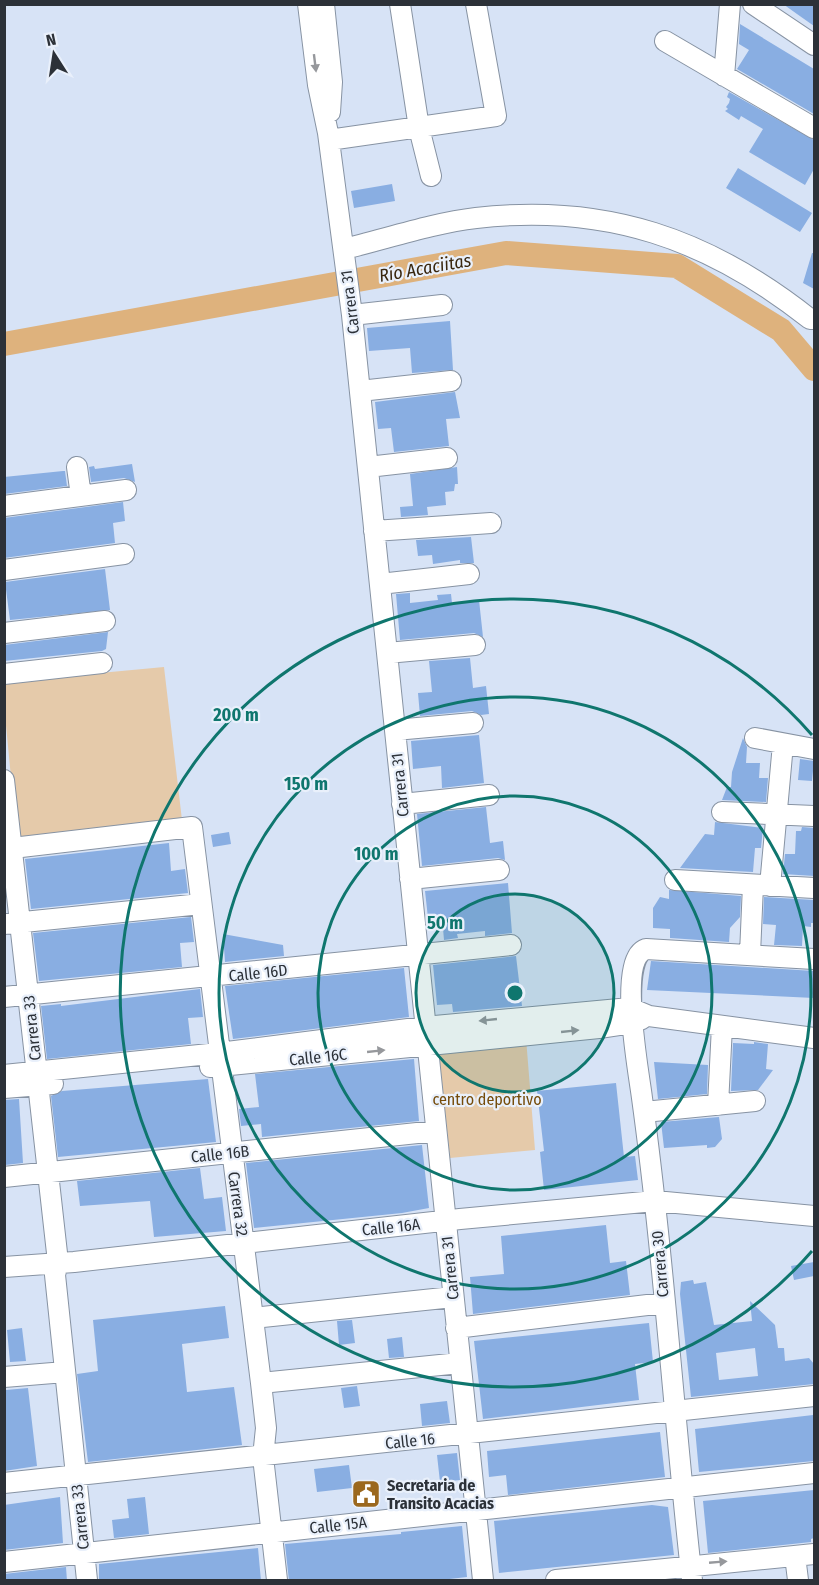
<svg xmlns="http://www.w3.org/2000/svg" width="819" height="1585" font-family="'Fira Sans Condensed',sans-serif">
  <rect width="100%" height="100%" fill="#d7e3f6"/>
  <!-- green -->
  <path fill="#e5caaa" d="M164 667 182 820 17 840 5 715 4 682Z
    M526 1038 535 1150 450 1158 438 1046Z"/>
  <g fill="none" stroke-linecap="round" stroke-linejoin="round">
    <!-- river -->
    <path stroke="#deb27d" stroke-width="24" d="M4 344 506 253 677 266 781 330 814 369"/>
  </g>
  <!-- building -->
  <path fill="#89aee2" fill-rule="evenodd" d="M783 4H814V26L797 14Z
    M740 24 814 69V114L737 69 749 50 739 44Z
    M729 92 814 140V169L805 185 749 152 763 129 741 116 739 120 725 111 728 109 726 107 729 103 730 99 727 97Z
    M738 168 812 213 800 232 726 188Z
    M392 184 395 201 354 208 351 191Z
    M812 253H814V289L803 283Z
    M450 321 453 370 412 373 410 348 369 351 367 328Z
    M455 392 460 418 446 419 449 446 394 452 391 428 378 429 375 402Z
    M132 464 135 482 124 478 91 482 89 467 94 466 95 469Z
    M457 467 458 484H455L454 491 445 492 446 505 427 507 428 515 401 517 400 507 413 506 410 474Z
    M63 471H65L67 486 4 494V477Z
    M123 502 125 521 113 523 115 543 4 558V518Z
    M471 537 474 563H460V560L433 564 432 555 418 556 416 540Z
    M105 569 110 610 10 620 5 582Z
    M410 593V603L438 600 437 595 451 594 452 603 479 600 483 637 474 633 400 640 396 594Z
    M108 632 106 649 102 651 4 661V645Z
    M470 658 473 688 486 686 489 714 481 715 472 711 420 716 418 693 432 692 429 661Z
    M479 735 484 783 442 788 441 766 413 769 411 741Z
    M743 738 747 747 746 763H760L759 778H768L766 802 722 800 727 787H731L732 772Z
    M800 759 814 761 812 781 798 780Z
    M486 807 490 843 503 841 505 860 498 858 422 866 417 814Z
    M715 822 763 828 761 848H755L753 872 680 868 705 834 714 835Z
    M802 827 814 828V876L783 874 785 854H795L796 831H801Z
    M229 832 231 844 213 847 211 835Z
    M169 843 171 871 185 869 188 893 31 909 25 859Z
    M508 883 512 933 485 936V931L457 934 458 938 444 940 442 917 428 918 425 891Z
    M669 890 741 896 740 917 730 928 729 942 670 938V929L653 928V908L660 897 669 899Z
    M764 897 814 900V923H811V927L803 926 802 946 774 945 776 925 763 924Z
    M191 917 194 942 180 943 182 967 39 981 33 933Z
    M223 934 283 945 284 956 225 962Z
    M516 956 522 1006 453 1012 452 1004 437 1005 433 965Z
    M651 961 814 971V998L647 990Z
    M404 968 409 1017 233 1039 225 986Z
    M200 989 203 1017 188 1018 191 1044 47 1059 41 1006 61 1004V1006Z
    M754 1042 768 1044 766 1069 773 1070 758 1090 731 1091 733 1043 754 1044Z
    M414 1059 419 1121 262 1137 261 1124 241 1126 239 1109 259 1107 255 1074Z
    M654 1062 708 1065 707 1094 658 1099Z
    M208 1079 216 1142 58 1157 51 1096 62 1091Z
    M616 1083 624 1157 635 1156 638 1180 544 1190 540 1152 544 1151 537 1091Z
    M19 1099 23 1163 5 1165 4 1100Z
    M719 1117 722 1139 715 1147 707 1148V1145L664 1148 661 1122Z
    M422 1145 429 1208 402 1213 254 1228 246 1163Z
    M200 1168 204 1199 222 1197 226 1231 154 1237 150 1201 80 1206 77 1181Z
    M606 1225 610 1263 626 1261 630 1295 473 1314 470 1277 504 1274 501 1236Z
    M814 1262V1276L794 1280 791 1266Z
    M693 1280 694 1284 706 1282 714 1325 752 1321 750 1301 775 1325 778 1348H784L785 1361 809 1358 814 1364V1384L691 1397 680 1294 681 1282ZM755 1348 758 1376 719 1380 716 1353Z
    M225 1306 229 1338 182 1344 187 1392 234 1387 242 1445 88 1462 77 1374 98 1371 93 1320Z
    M352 1320 355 1343 339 1345 337 1321Z
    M649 1323 653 1362 635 1364 639 1400 483 1419 474 1341Z
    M22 1328 26 1361 10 1362 7 1330Z
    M402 1337 404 1357 389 1358 387 1339Z
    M357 1386 360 1406 344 1408 341 1388Z
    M28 1388 37 1466 4 1471 6 1390Z
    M447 1401 450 1423 422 1426 420 1404Z
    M813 1415 814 1461 699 1472 695 1429Z
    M660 1432 665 1477 508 1495 506 1475 489 1477 487 1451Z
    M457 1453 460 1480 440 1482 437 1455Z
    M349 1465 352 1488 317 1492 314 1469Z
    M814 1490V1538L811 1539V1542L708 1553 703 1501Z
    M60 1497 63 1543 4 1550V1505Z
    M145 1497 149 1534 114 1538 112 1520 129 1518 127 1499Z
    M652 1505 668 1507 674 1555 499 1573 494 1521Z
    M462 1526 467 1577 432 1581H289L285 1544 401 1534V1532Z
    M258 1548 261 1581H99V1564Z
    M66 1567 67 1581H4V1574Z"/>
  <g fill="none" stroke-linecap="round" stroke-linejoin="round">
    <!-- minor casing -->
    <g stroke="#8793a3" stroke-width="22">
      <path id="minor" d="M308 4 318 85 328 133 352 315 483 1580
        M324 4 332 82 330 112
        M400 4 419 128 431 176
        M753 4 814 45
        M665 41 814 128
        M724 76 730 4
        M329 140 496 116 476 4
        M344 249C386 239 433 223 476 218 606 203 709 239 810 319H814
        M352 315 442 305
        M360 391 451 381
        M77 467 81 496
        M368 467 447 458
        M4 506 126 490
        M374 531 491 523
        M4 570 124 554
        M380 584 469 574
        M4 633 105 621
        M387 653 475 645
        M4 674 102 663
        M395 730 473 723
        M755 738 814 749
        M4 780 58 1262 55 1275 87 1580
        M402 804 489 795
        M722 812 814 816
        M4 849 192 827 261 1383 266 1428 263 1457 277 1580
        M410 879 499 870
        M675 880 814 888
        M770 886 783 744
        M4 924 201 904
        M750 954 753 885
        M4 997 511 945
        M210 1067 599 1028 632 1023 642 1019
        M4 1075 219 1053 424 1027 630 1008 649 1016 814 1038
        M4 1088 53 1084
        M718 1105 722 1026
        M644 1112 755 1101
        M4 1177 436 1131
        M4 1267 74 1262 460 1219 655 1201 814 1216
        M253 1318 453 1297
        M456 1328 664 1303
        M4 1377 65 1372
        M261 1383 460 1363
        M4 1483 814 1396
        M795 1556 798 1580
        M4 1562 814 1473
        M556 1580 814 1554
        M692 1580C674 1420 664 1258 642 1098 639 1073 617 959 646 949L814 959"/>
    </g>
    <!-- minor -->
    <use href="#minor" stroke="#fff" stroke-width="20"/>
  </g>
  <!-- one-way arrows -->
  <defs><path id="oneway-solid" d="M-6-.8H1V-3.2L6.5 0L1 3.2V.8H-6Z" transform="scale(1.5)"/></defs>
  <g fill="#96989c">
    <use href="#oneway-solid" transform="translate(315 63) rotate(83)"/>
    <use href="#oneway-solid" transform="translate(488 1020) rotate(174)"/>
    <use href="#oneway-solid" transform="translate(570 1031) rotate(-6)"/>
    <use href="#oneway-solid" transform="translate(376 1051) rotate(-6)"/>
    <use href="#oneway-solid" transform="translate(718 1562) rotate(-5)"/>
  </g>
  <!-- distance rings -->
  <circle cx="515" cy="993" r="99" fill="#0f766e" fill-opacity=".12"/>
  <g fill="none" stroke="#0f766e" stroke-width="3">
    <circle cx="515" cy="993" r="99"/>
    <circle cx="515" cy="993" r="197"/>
    <circle cx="515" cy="993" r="296"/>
    <path d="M812 1251A394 394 0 1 1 812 735"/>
  </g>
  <!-- icons -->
  <defs>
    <g id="civic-square" transform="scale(1.5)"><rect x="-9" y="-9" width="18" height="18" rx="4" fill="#9b681e" stroke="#e9f0fb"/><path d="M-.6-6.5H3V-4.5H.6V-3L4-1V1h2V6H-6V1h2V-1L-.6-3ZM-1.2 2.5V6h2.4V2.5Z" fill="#fff"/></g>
  </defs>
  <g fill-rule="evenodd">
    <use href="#civic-square" x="366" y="1494"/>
  </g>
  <g text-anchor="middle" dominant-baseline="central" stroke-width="4.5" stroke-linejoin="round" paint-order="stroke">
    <!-- street labels -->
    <g font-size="16" fill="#2c3138" stroke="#e9f0fb">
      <text transform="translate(350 302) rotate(-97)">Carrera 31</text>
      <text transform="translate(400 785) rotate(-96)">Carrera 31</text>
      <text transform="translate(258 973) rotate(-6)">Calle 16D</text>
      <text transform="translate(32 1028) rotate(-96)">Carrera 33</text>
      <text transform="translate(318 1057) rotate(-6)">Calle 16C</text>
      <text transform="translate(220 1154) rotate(-6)">Calle 16B</text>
      <text transform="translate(238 1204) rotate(82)">Carrera 32</text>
      <text transform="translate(391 1227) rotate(-6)">Calle 16A</text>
      <text transform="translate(660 1264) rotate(-95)">Carrera 30</text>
      <text transform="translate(450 1268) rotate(-96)">Carrera 31</text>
      <text transform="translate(410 1441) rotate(-6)">Calle 16</text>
      <text transform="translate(80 1517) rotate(-96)">Carrera 33</text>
      <text transform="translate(338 1525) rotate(-6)">Calle 15A</text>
    </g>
    <!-- park labels -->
    <g font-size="16" fill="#754b09" stroke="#e9f0fb">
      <text x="487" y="1099">centro deportivo</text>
    </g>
    <!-- poi labels -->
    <g font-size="16" font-weight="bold" fill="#2c3138" stroke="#e9f0fb" text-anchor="start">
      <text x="387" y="1485">Secretaria de<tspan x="387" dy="18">Transito Acacias</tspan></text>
    </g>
    <!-- water labels -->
    <g font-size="18" font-style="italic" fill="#39260e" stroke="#e9f0fb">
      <text transform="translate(425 268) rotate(-10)">Río Acaciitas</text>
    </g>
  </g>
  <circle cx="515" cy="993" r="9" fill="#0f766e" stroke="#e9f0fb" stroke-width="3"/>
  <g font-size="18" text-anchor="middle" font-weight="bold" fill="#0f766e" stroke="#e9f0fb" stroke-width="4.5" stroke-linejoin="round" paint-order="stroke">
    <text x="236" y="721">200 m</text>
    <text x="306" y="790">150 m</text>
    <text x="376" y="860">100 m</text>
    <text x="445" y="929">50 m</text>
  </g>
  <!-- border -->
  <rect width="819" height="1585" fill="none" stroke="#2c3138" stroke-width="12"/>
  <!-- north arrow -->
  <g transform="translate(54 54) rotate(348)" stroke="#e9f0fb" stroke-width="4.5" paint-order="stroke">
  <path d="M0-4.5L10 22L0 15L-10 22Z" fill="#2c3138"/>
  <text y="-9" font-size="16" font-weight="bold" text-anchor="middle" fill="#2c3138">N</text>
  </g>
</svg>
